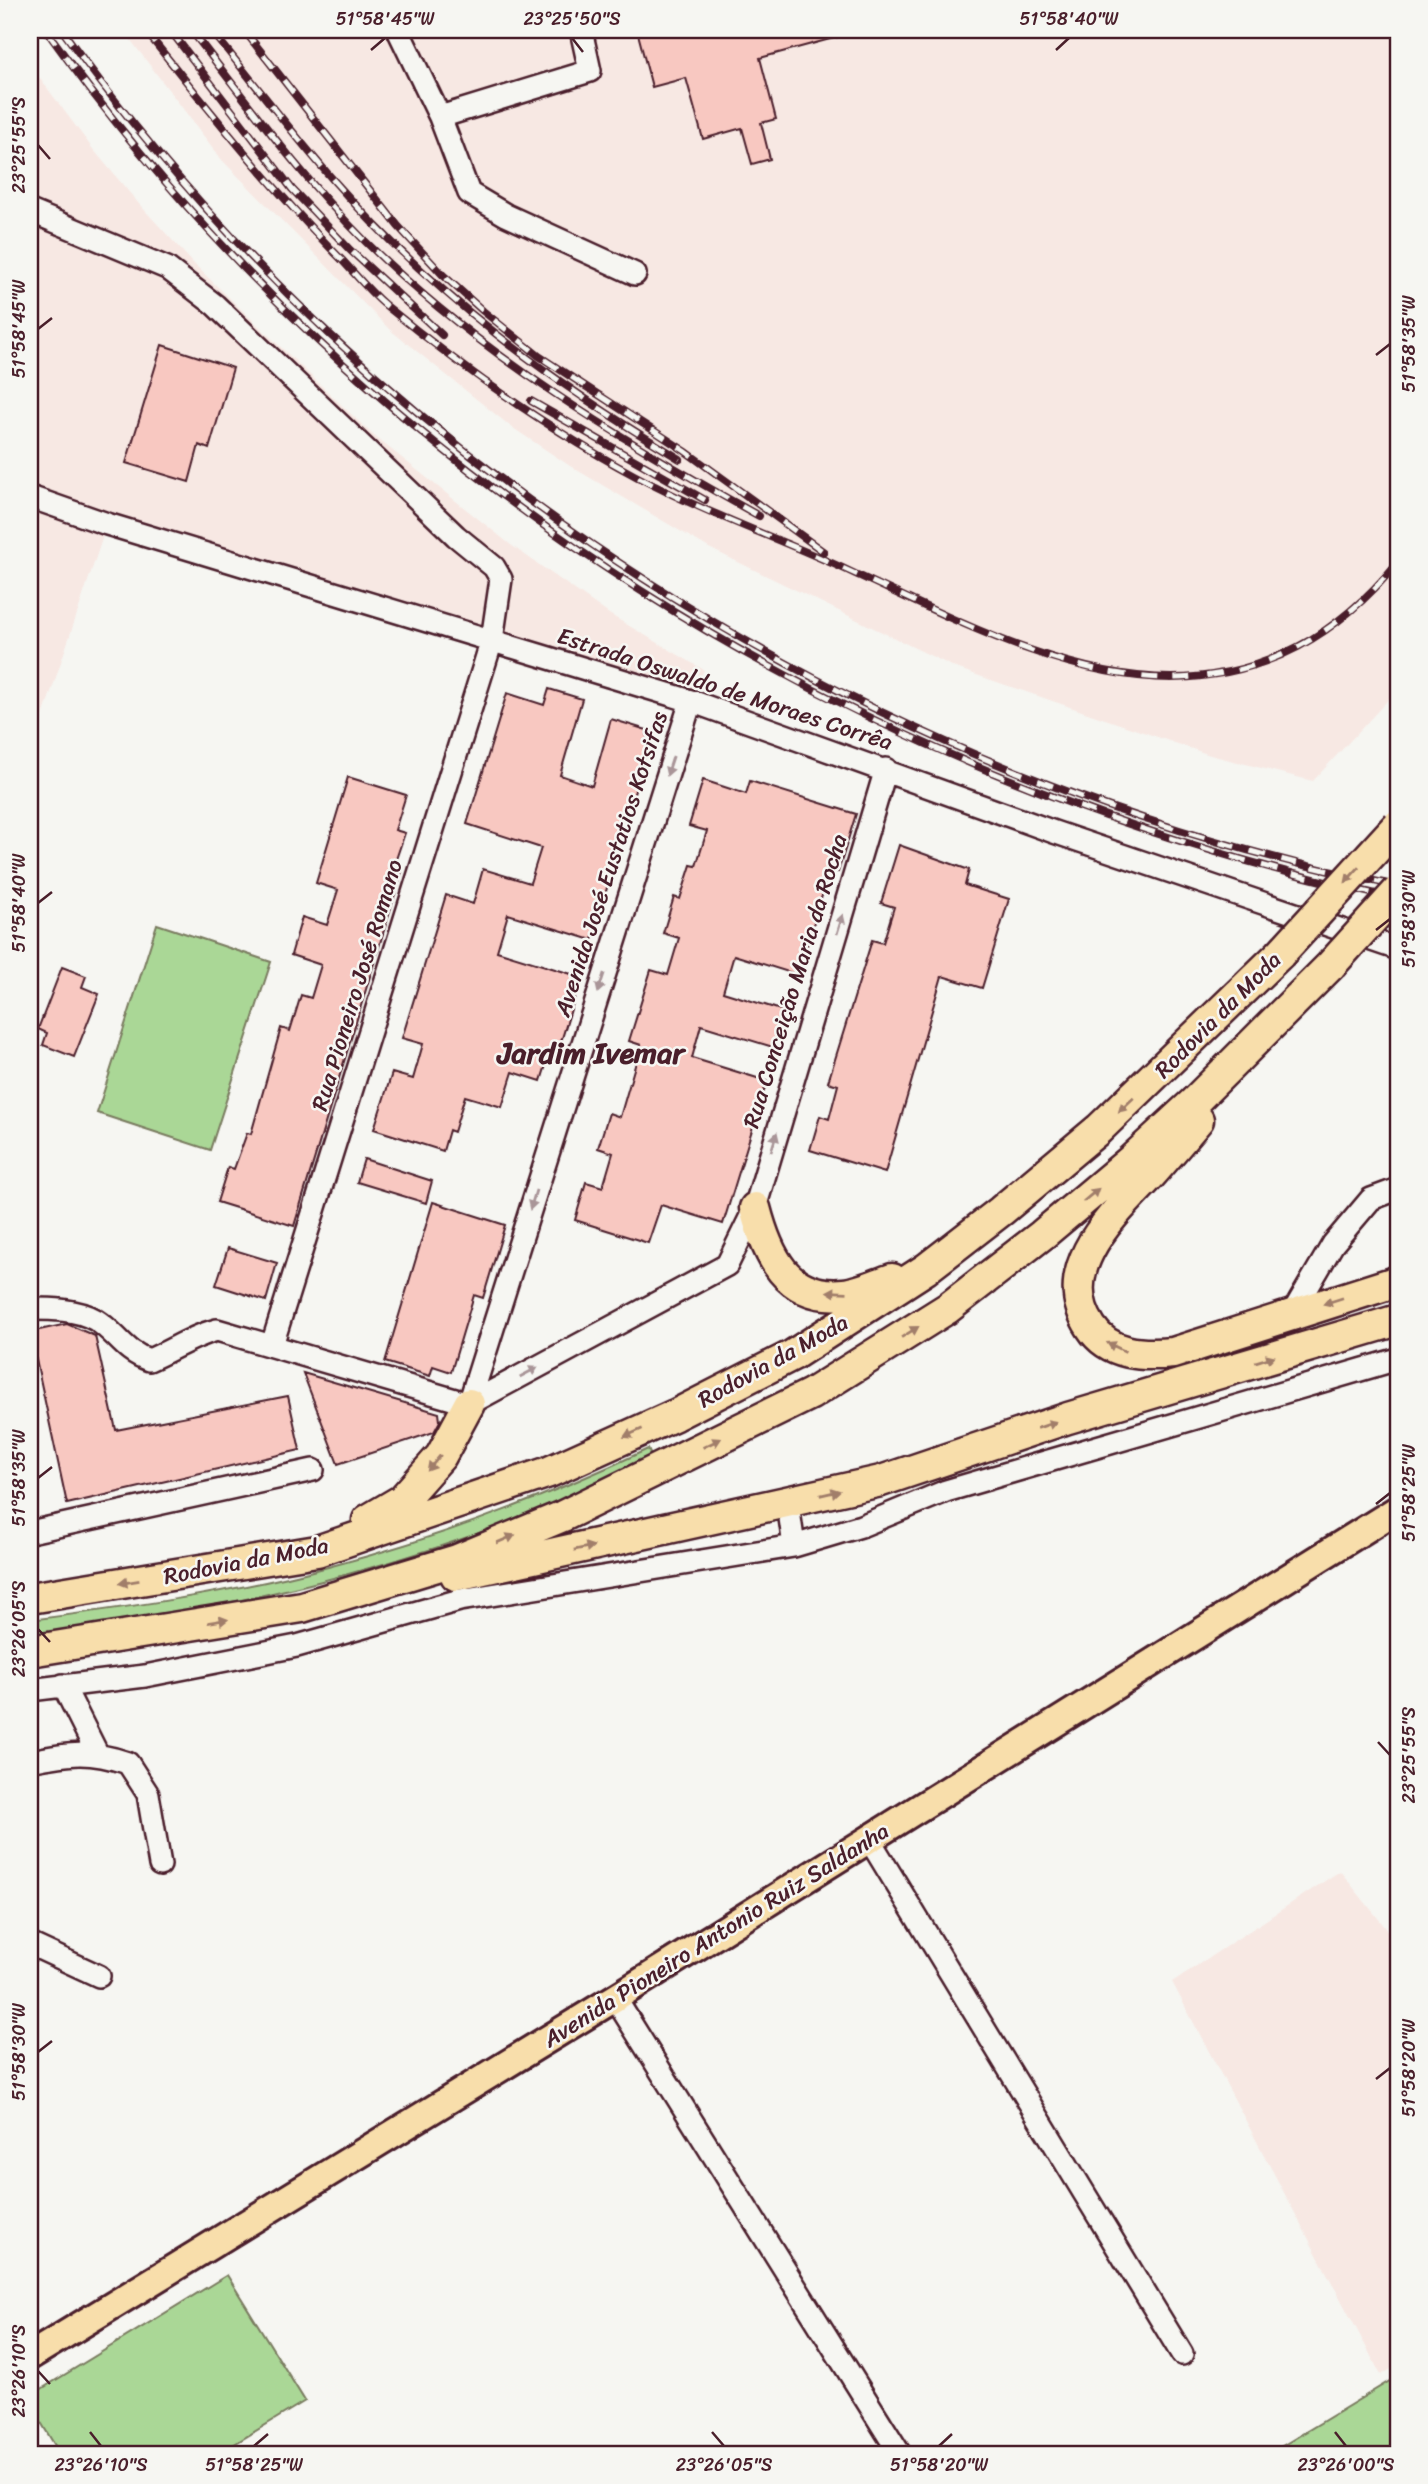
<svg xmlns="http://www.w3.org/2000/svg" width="1428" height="2484" font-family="Sriracha,sans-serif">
  <rect width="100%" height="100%" fill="#f6f6f2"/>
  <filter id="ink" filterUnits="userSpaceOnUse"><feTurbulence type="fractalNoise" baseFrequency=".0143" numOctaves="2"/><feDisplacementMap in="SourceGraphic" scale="14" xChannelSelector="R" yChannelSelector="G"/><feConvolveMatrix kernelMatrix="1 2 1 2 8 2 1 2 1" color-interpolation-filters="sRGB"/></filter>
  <g filter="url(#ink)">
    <!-- built -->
    <path fill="#f7e8e3" d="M123 30H1398V689L1313 781 1210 755 956 668 709 548 570 466 510 426 389 329 222 160Z
      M30 65 92 148 139 204 195 265 373 435 511 545 609 614 704 670 691 701 107 524 30 755Z
      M1340 1871 1398 1943V2365L1381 2375 1172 1982Z"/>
    <!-- green -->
    <path fill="#aad796" stroke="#7a7b60" stroke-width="2" d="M157 924 271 962 210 1150 97 1113Z
      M648 1449 653 1461C450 1558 251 1607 30 1636V1620C130 1607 230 1593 328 1567 439 1538 544 1498 648 1449Z
      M227 2275 305 2401 218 2454H60L30 2404V2396Z
      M1398 2376V2454H1269Z"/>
    <!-- building -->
    <path fill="#f8c8c1" stroke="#4a1f2b" stroke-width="2" d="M637 30H844L845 35 760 58 776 119 761 123 770 159 752 164 742 128 703 139 686 78 652 87Z
      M162 345 233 368 209 449 199 445 189 482 126 463Z
      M549 689 582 699 560 775 592 786 611 719 647 730 648 745 592 940 508 914 497 951 581 977 559 1048 552 1046 541 1081 513 1072 502 1107 465 1096 454 1132 449 1130 443 1151 374 1129 392 1073 413 1079 423 1044 402 1038 446 895 473 904 483 869 530 883 541 848 467 824 507 693 544 705Z
      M348 777 406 795 395 830 405 833 393 868 402 871 294 1226 217 1202 228 1167 234 1169 247 1133 251 1134 281 1028 290 1031 301 995 311 998 321 965 291 955 302 917 327 925 338 890 316 883Z
      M703 780 746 794 750 781 856 814 838 872 830 869 798 975 734 955 723 992 784 1011 773 1047 701 1025 692 1058 767 1081 723 1224 661 1205 648 1243 575 1220 586 1182 603 1187 613 1153 598 1148 609 1113 620 1117 641 1045 629 1041 651 970 668 975 679 938 663 933 674 897 680 899 691 865 696 866 707 831 689 826Z
      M899 845 969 870 965 885 1009 899 982 988 942 976 885 1173 810 1150 820 1116 829 1119 838 1085 828 1082 872 940 883 943 894 907 881 903Z
      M62 967 86 976 82 987 99 994 74 1057 43 1045 47 1033 38 1029Z
      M364 1159 432 1181 426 1203 357 1182Z
      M433 1202 505 1225 483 1298 474 1295 451 1372 433 1366 430 1376 385 1362Z
      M228 1248 277 1263 266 1301 216 1285Z
      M67 1324 95 1336 116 1430 288 1396 300 1450 67 1504 30 1332Z
      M303 1373 439 1413 440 1421 434 1432 338 1464Z"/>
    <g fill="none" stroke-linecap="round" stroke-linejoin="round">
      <!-- minor casing -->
      <g stroke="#4a1f2b" stroke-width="26">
        <path id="minor" d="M398 30 440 117 469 193 506 215 635 274
          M440 117 590 71 581 30
          M30 211 167 268 215 305 456 536 494 567 501 579 492 640 272 1345
          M30 497 107 524 691 701 1054 832 1398 949
          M30 1309C51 1309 77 1309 96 1320 117 1333 123 1351 149 1360 173 1350 192 1336 217 1330L469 1404 727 1265 755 1208 886 769
          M1292 1314 1333 1244 1371 1199 1398 1189
          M469 1404 691 701
          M30 1532 313 1470
          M794 1546 861 1526 946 1491 1398 1359
          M63 1685 97 1753
          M30 1690 145 1676 297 1646 460 1600 794 1546 788 1504
          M30 1761C71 1753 88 1750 128 1763L148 1794 160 1865
          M869 1839 1182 2354
          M30 1944 99 1976
          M615 1998 900 2454"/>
      </g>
      <!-- major casing -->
      <g stroke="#4a1f2b" stroke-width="32">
        <path id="major" d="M30 2356 615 1998 1398 1509"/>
      </g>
      <!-- highway casing -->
      <g stroke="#4a1f2b" stroke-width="35">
        <path id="highway" d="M1198 1120C1182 1139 1166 1158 1149 1177 1112 1216 1053 1270 1091 1327 1109 1355 1143 1356 1173 1353L1398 1281
          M755 1208C767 1254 786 1300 844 1294 860 1292 877 1284 892 1279
          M368 1520 402 1500 441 1456 469 1404
          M456 1575 881 1481 1068 1418 1398 1320
          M30 1598 317 1551 549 1472 675 1415 793 1355 926 1269 1001 1211 1099 1129 1280 954
          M30 1651 302 1607 457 1560 563 1516 811 1394 948 1308 1042 1235 1129 1162 1193 1103 1331 965"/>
      </g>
      <!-- minor -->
      <use href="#minor" stroke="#f6f6f2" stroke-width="21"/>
      <!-- major -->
      <use href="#major" stroke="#f8deab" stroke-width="26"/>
      <!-- highway -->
      <use href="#highway" stroke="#f8deab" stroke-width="30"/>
      <!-- rail casing -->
      <g stroke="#4a1f2b" stroke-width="8">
        <path id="rail" d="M46 30C370 484 857 781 1398 899
          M62 30C376 468 871 781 1398 886
          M145 30C208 109 271 188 342 260 356 275 369 291 384 304 467 372 559 437 655 486 718 518 785 541 849 571 946 615 1062 678 1171 678 1267 677 1339 634 1398 562
          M170 30 292 189 350 250 442 335
          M191 30C247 102 301 177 366 242 480 355 620 439 759 516
          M211 30C252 80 292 133 335 182 435 296 550 381 680 459
          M244 30 398 226 443 275 483 311 539 356 685 451 824 552
          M531 401 705 500"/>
      </g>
      <!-- rail -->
      <use href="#rail" stroke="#f6f6f2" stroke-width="5" stroke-dasharray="16" stroke-linecap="butt"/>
      <!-- highway-bridge casing -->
      <g stroke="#4a1f2b" stroke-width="35" stroke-linecap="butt">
        <path id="highway-bridge" d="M1280 954 1398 825
          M1331 965 1398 891"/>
      </g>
      <!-- highway-bridge -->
      <use href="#highway-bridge" stroke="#f8deab" stroke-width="30"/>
    </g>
    <!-- one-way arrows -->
    <defs><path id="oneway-solid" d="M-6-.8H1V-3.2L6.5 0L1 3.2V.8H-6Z" transform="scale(1.75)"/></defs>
    <g fill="#a99598">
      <use href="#oneway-solid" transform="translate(670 766) rotate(108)"/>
      <use href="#oneway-solid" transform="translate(840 924) rotate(-73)"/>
      <use href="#oneway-solid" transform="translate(601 983) rotate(108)"/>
      <use href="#oneway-solid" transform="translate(774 1142) rotate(-73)"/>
      <use href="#oneway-solid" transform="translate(533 1200) rotate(107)"/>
      <use href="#oneway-solid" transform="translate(529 1372) rotate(-28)"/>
    </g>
    <g fill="#a17e6b">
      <use href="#oneway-solid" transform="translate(1352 875) rotate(132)"/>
      <use href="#oneway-solid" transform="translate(1126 1105) rotate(137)"/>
      <use href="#oneway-solid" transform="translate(1091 1195) rotate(-40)"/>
      <use href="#oneway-solid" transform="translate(837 1292) rotate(-178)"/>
      <use href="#oneway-solid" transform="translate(1333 1301) rotate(162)"/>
      <use href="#oneway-solid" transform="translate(910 1332) rotate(-32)"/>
      <use href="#oneway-solid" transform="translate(1116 1347) rotate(-154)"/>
      <use href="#oneway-solid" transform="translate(1265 1359) rotate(-17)"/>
      <use href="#oneway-solid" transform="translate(1047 1425) rotate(-19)"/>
      <use href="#oneway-solid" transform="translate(633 1433) rotate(156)"/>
      <use href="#oneway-solid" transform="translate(712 1443) rotate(-26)"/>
      <use href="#oneway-solid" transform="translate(434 1463) rotate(130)"/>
      <use href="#oneway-solid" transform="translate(830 1493) rotate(-13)"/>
      <use href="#oneway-solid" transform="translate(506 1539) rotate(-23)"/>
      <use href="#oneway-solid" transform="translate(584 1548) rotate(-12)"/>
      <use href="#oneway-solid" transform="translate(129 1582) rotate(171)"/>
      <use href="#oneway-solid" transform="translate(218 1621) rotate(-9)"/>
    </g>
  </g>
  <!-- ticks -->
  <path fill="none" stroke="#4a1f2b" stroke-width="2.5" d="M572 38 583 52M371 50 385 38M1056 50 1069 38M38 145 50 159M38 329 52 318M1376 355 1390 344M38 903 52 892M1376 930 1390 919M38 1478 52 1467M1376 1504 1390 1493M38 1629 50 1642M1378 1742 1390 1755M38 2052 52 2041M1376 2079 1390 2068M38 2371 50 2384M90 2432 101 2446M712 2432 724 2446M1335 2432 1346 2446M254 2446 268 2434M939 2446 952 2434"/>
  <g text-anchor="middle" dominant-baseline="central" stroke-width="5" stroke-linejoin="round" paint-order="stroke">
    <!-- street labels -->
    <g font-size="23" fill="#4a1f2b" stroke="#f6f6f2">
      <text transform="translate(725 689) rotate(18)">Estrada Oswaldo de Moraes Corrêa</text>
      <text transform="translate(611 864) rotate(-72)">Avenida José Eustatios Kotsifas</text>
      <text transform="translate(795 981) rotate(-73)">Rua Conceição Maria da Rocha</text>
      <text transform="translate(357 985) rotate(-73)">Rua Pioneiro José Romano</text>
      <text transform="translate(1218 1015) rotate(-45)">Rodovia da Moda</text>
      <text transform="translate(773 1361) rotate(-29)">Rodovia da Moda</text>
      <text transform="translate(246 1561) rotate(-11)">Rodovia da Moda</text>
      <text transform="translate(716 1935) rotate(-32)">Avenida Pioneiro Antonio Ruiz Saldanha</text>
    </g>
    <!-- district labels -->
    <g font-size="30" font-weight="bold" fill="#4a1f2b" stroke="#f6f6f2">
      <text x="591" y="1053">Jardim Ivemar</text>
    </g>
  </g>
  <!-- margin -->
  <rect width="1428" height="2484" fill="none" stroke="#f6f6f2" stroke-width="77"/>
  <rect x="38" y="38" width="1352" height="2408" fill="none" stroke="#4a1f2b" stroke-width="2.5"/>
  <g font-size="18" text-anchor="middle" fill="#4a1f2b">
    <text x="385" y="25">51°58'45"W</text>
    <text x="572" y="25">23°25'50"S</text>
    <text x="1069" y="25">51°58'40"W</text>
    <text transform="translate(19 145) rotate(-90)" y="6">23°25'55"S</text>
    <text transform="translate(19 329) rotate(-90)" y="6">51°58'45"W</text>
    <text transform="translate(1409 344) rotate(-90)" y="6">51°58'35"W</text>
    <text transform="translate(19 903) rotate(-90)" y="6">51°58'40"W</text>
    <text transform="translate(1409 919) rotate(-90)" y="6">51°58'30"W</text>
    <text transform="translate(19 1478) rotate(-90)" y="6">51°58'35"W</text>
    <text transform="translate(1409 1493) rotate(-90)" y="6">51°58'25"W</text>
    <text transform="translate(19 1629) rotate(-90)" y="6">23°26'05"S</text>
    <text transform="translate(1409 1755) rotate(-90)" y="6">23°25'55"S</text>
    <text transform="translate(19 2052) rotate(-90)" y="6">51°58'30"W</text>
    <text transform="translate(1409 2068) rotate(-90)" y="6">51°58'20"W</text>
    <text transform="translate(19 2371) rotate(-90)" y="6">23°26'10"S</text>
    <text x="101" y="2471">23°26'10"S</text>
    <text x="254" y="2471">51°58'25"W</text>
    <text x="724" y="2471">23°26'05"S</text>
    <text x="939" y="2471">51°58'20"W</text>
    <text x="1346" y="2471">23°26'00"S</text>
  </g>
</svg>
